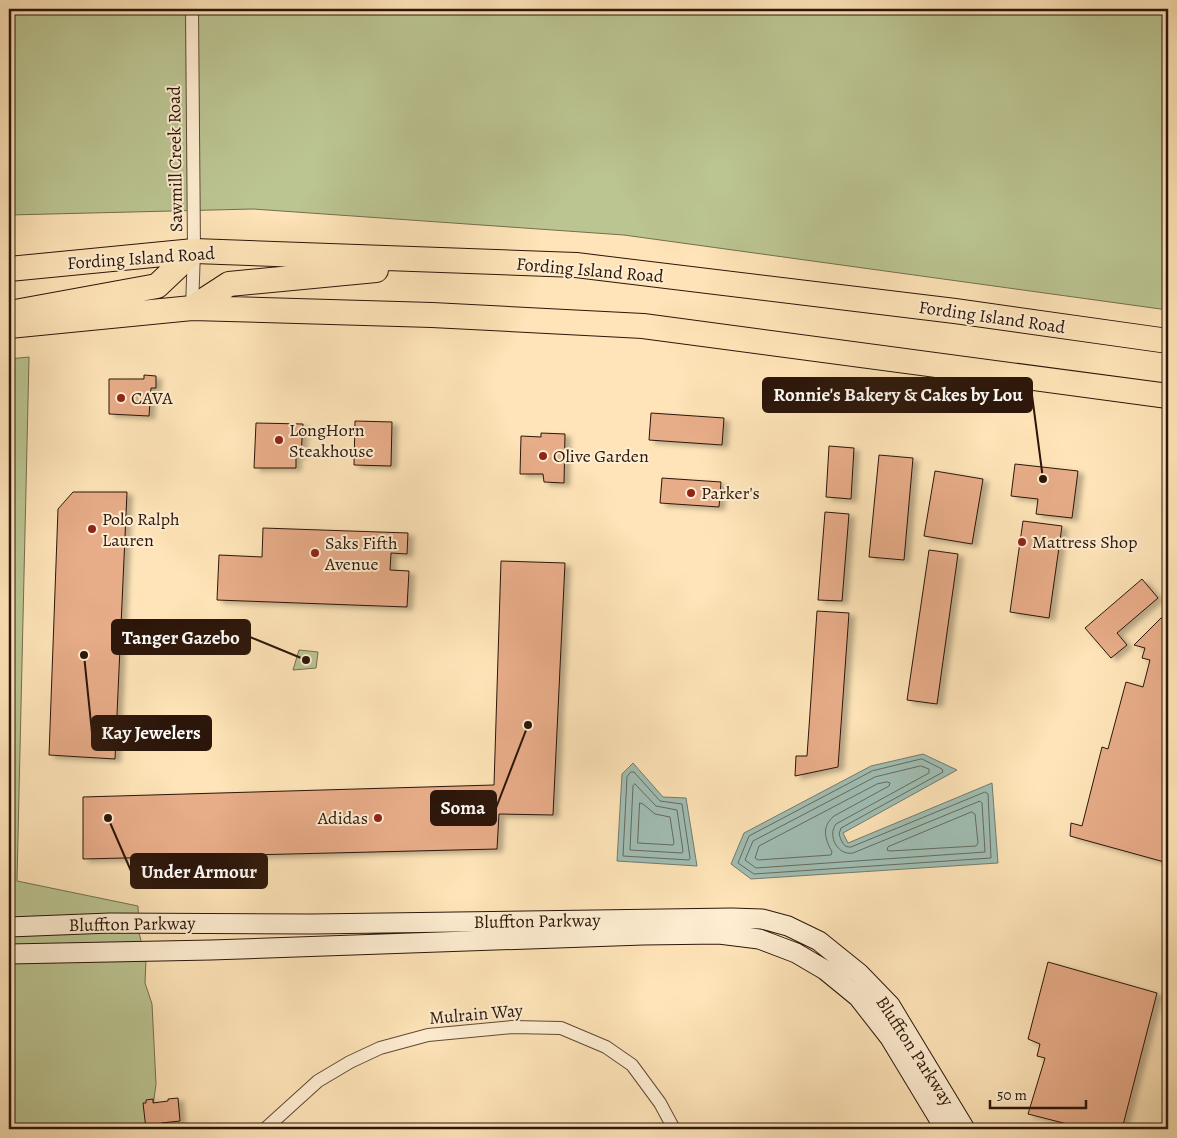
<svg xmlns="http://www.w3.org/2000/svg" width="1177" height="1138" font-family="Alegreya,serif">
  <defs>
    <filter id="shadow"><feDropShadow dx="5.5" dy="3" stdDeviation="2.5" flood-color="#0004"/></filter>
  </defs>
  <rect width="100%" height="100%" fill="#fee4b8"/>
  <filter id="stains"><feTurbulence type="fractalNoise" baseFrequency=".004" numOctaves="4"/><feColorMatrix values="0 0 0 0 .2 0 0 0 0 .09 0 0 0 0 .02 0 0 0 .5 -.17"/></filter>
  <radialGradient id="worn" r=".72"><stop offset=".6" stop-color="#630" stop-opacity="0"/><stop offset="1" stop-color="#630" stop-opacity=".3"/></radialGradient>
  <!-- green -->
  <path fill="#bbc592" stroke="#746e4e" d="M9 9H1168V310L624 235 253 209 9 215Z
    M29 357 17 881 138 906 139 933 146 959 145 983 152 1004 156 1084 150 1129H9V359Z
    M299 650 318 652 316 668 293 670Z"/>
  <!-- water -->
  <path fill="#a0beb4" stroke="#727b70" d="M923 754 957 770 843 833 848 843 992 783 998 863 751 879 731 864 744 833 871 766Z
    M633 763 663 797 686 798 697 866 617 861 622 774Z"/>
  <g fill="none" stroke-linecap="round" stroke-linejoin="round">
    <!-- shore -->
    <path stroke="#666a5f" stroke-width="1" d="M922 759 942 769 943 772 841 828 839 834C841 840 843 848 851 847L985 792 988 794 991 858 754 874 738 863 749 836 872 771Z
      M921 766 929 769V773L836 824C827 836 838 856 853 853L980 801 982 803 985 852 756 868 745 860 753 841 875 777Z
      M631 772H634L660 801 682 804 690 858 689 860 623 856 627 777Z
      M887 782 890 783 889 786 834 816C821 827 825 839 832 852L831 855 758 860 755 858 759 846 877 784Z
      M635 784 656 806 677 810 683 851 682 853 630 850 633 786Z
      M640 803 643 804 655 814 670 817 674 843 673 845 638 843Z
      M972 812 975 814 978 843 976 846 890 851 887 850 888 847Z"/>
  </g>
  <!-- building -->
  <path fill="#e7ac88" stroke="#2c160a" filter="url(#shadow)" d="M144 375 156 376V388H151L149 416 109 414V379H144Z
    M651 413 724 418 722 445 649 440Z
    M355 421 392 422 391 466 354 465Z
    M256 423 303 424 301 455H296V468H254Z
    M541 433 565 434 564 483 544 482 543 474H520L521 436 541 437Z
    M829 446 854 448 851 499 826 497Z
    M879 455 913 458 904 560 869 557Z
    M1015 464 1078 471 1072 518 1036 514 1038 499 1011 496Z
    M935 471 983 479 972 544 924 536Z
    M662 478 721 482 719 507 660 503Z
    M73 492H127L115 759 49 755 58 509Z
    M825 512 849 514 842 601 818 600Z
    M1023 521 1062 526 1049 618 1010 612Z
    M263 528 408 533 407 554 391 553 390 570 409 571 407 607 217 600 219 555 262 557Z
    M929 550 958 554 937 704 907 700Z
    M501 561 565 563 553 815 499 814 497 849 83 859V797L494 785Z
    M1142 579 1158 598 1117 633 1127 645 1111 658 1085 628Z
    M817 611 849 613 838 767 795 776 796 756H807Z
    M1161 618 1168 619V863L1070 836 1071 823 1082 826 1102 747 1108 749 1126 682 1143 687 1150 660 1142 658 1145 648 1134 645Z
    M1048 962 1157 993 1122 1129H1087L1028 1114 1045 1058 1037 1056 1040 1044 1028 1039Z
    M178 1098 180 1121 161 1123 162 1129H146L143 1103H146V1100L153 1099V1103L168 1101V1099Z"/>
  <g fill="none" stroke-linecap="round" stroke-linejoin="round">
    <!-- street casing -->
    <g stroke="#604a36" stroke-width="14">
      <path id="street" d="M192 9 194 251 192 308
        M265 1129 318 1081 350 1062 380 1048 428 1035 512 1027 561 1028 606 1047 632 1065 660 1103 674 1129"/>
    </g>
    <!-- secondary casing -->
    <g stroke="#2c160a" stroke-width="21">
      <path id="secondary" d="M9 927 110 923 312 924 732 918 762 919 788 926 819 941 860 974 890 1005 965 1129
        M9 954 211 950 643 935 719 934 759 939 796 953 825 970 858 997 890 1038 945 1129"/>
    </g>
    <!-- highway casing -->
    <g stroke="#2c160a" stroke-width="26">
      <path id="highway" d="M9 269 194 251 576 265 955 311 1168 341
        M192 308 229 284 376 270
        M15 312 157 286 194 251
        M9 326 192 308 432 315 643 326 1168 396"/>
    </g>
    <!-- street -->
    <use href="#street" stroke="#feedd1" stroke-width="12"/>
    <!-- secondary -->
    <use href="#secondary" stroke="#feedd1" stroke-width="19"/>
    <!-- highway -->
    <use href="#highway" stroke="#fee4b8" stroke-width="24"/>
  </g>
  <!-- markers -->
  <g fill="#8f2418" stroke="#feedd1" stroke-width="2">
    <circle cx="121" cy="398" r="5"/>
    <circle cx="279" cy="440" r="5"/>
    <circle cx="543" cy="456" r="5"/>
    <circle cx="691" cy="493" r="5"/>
    <circle cx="92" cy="529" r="5"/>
    <circle cx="1022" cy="542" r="5"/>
    <circle cx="315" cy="553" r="5"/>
    <circle cx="378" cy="818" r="5"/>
  </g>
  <g text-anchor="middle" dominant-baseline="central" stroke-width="4" stroke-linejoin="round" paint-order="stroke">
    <!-- street labels -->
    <g font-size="18" fill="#2c160a" stroke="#feedd1">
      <text transform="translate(175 159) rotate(-91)">Sawmill Creek Road</text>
      <text transform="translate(141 258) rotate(-4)">Fording Island Road</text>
      <text transform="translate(590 270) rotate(5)">Fording Island Road</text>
      <text transform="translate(992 317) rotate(8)">Fording Island Road</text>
      <text transform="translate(537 921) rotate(-1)">Bluffton Parkway</text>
      <text transform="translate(132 924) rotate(-1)">Bluffton Parkway</text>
      <text transform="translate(476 1014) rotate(-5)">Mulrain Way</text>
      <text transform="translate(915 1051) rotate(57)">Bluffton Parkway</text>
    </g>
    <!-- poi labels -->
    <g font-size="18" fill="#2c160a" stroke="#feedd1" text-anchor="start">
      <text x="131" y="398">CAVA</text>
      <text x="289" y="430">LongHorn<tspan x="289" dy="21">Steakhouse</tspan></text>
      <text x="553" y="456">Olive Garden</text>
      <text x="701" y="493">Parker's</text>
      <text x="102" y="519">Polo Ralph<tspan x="102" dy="21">Lauren</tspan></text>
      <text x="1032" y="542">Mattress Shop</text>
      <text x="325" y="543">Saks Fifth<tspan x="325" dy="21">Avenue</tspan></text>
      <text x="368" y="818" text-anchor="end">Adidas</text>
    </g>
  </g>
  <!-- callouts -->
  <path fill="none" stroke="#2c160a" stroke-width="2" d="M1043 479L1032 395M306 660L250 637M84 655L92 733M528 725L496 808M108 818L131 871"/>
  <g fill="#2c160a" stroke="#feedd1" stroke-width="2">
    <circle cx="1043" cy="479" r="5"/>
    <circle cx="306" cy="660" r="5"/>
    <circle cx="84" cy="655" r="5"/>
    <circle cx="528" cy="725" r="5"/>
    <circle cx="108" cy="818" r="5"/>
  </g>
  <g fill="#2c160a" stroke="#2c160a" stroke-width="2">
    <rect x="763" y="378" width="269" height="34" rx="5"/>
    <rect x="112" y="620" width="138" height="34" rx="5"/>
    <rect x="92" y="716" width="119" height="34" rx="5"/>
    <rect x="431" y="791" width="65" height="34" rx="5"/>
    <rect x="131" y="854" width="136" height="34" rx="5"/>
  </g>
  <g font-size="19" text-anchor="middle" font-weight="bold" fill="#fff">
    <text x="898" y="401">Ronnie's Bakery &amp; Cakes by Lou</text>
    <text x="181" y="644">Tanger Gazebo</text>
    <text x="151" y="739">Kay Jewelers</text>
    <text x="463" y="814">Soma</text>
    <text x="199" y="878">Under Armour</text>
  </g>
  <!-- margin -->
  <rect width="1177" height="1138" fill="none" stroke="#fee4b8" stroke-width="30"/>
  <rect x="10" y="10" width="1157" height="1118" fill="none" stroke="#2c160a" stroke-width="2.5"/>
  <rect x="15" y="15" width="1147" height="1108" fill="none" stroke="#2c160a"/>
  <!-- scale -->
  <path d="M990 1100v8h96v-8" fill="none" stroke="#2c160a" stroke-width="2.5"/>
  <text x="997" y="1100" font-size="15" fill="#2c160a" stroke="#feedd1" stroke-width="4" paint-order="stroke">50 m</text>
  <rect width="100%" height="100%" filter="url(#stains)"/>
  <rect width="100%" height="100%" fill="url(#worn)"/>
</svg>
